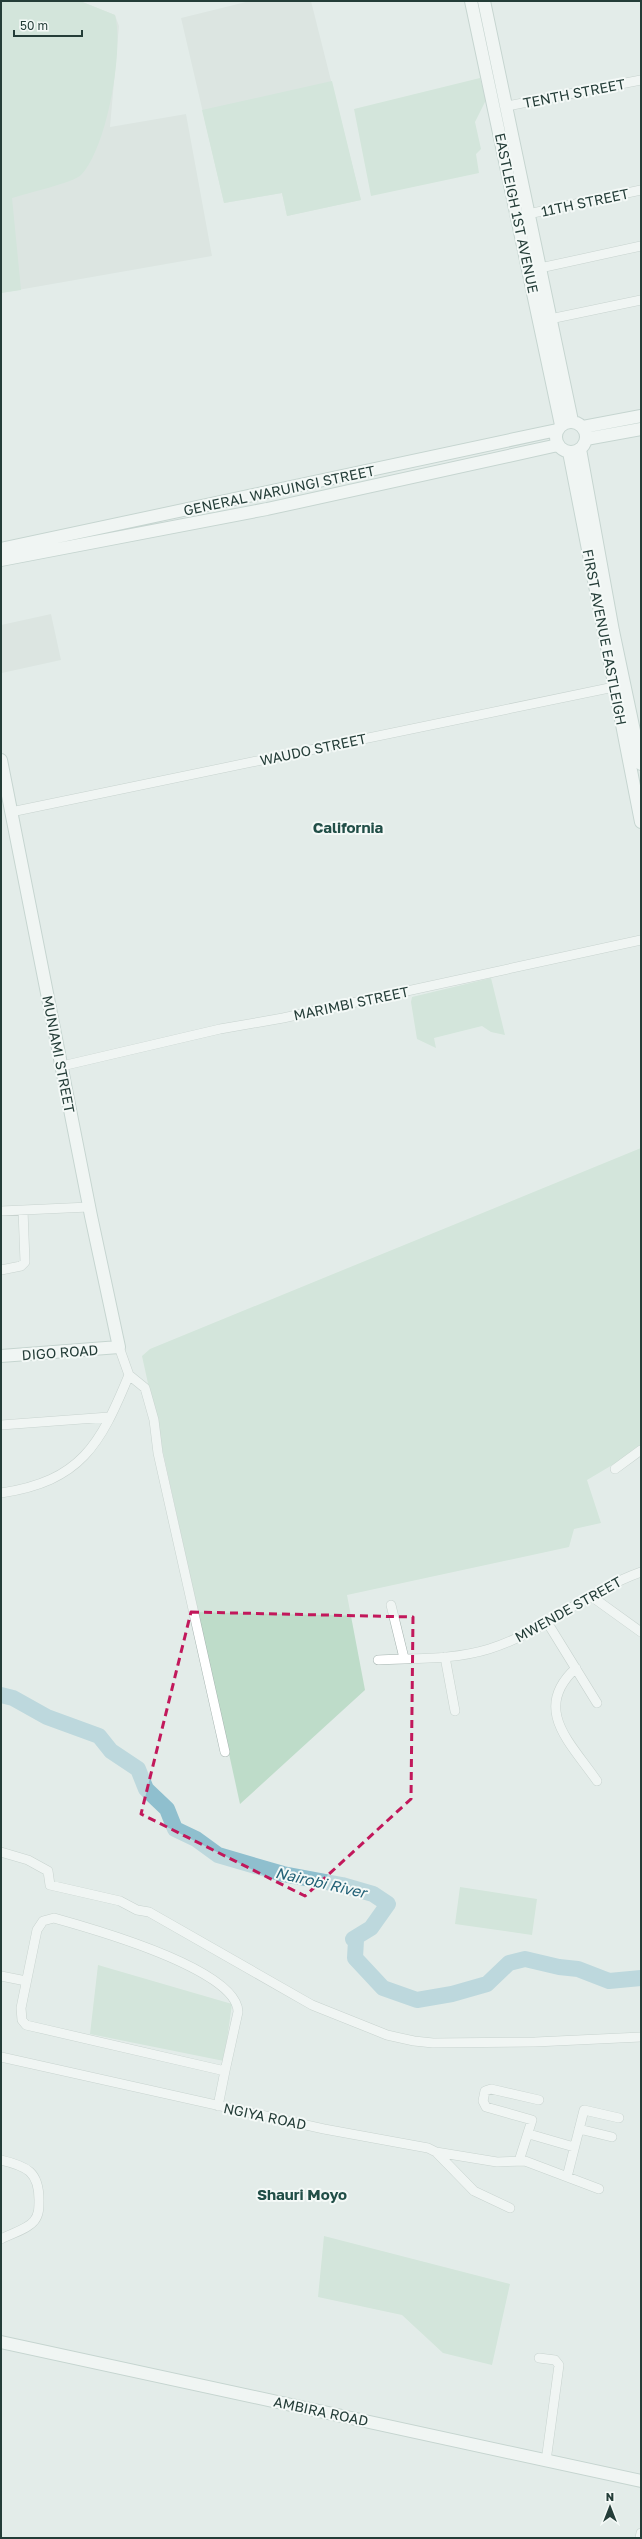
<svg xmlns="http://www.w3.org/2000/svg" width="642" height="2539" font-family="'Golos Text',sans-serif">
  <rect width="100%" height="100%" fill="#e3ece9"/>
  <!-- built -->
  <path fill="#d2dcd8" d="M1 1H80L115 15 119 26 110 127 186 114 212 256 1 293Z
    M250 1H311L361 200 287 216 282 193 224 203 181 18Z
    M51 614 61 660 2 673 1 625Z"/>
  <!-- green -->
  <path fill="#bedcc9" d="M1 1H80L115 15C124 50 107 148 81 175 75 182 24 194 12 198L21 290 1 293Z
    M480 78 486 100 475 122 481 149 476 154 479 173 371 196 354 109Z
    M332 81 361 200 287 216 282 193 224 203 202 110Z
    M491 978 505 1035 491 1032 482 1026 434 1038 436 1048 417 1039 411 1002 412 997Z
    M641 1148V1448L587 1480 601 1523 574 1529 569 1547 347 1595 365 1690 240 1804 142 1356 150 1349Z
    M460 1887 537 1899 532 1935 455 1924Z
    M98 1965 232 2004 224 2061 90 2034Z
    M324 2236 510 2284 492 2365 443 2353 402 2315 318 2297Z"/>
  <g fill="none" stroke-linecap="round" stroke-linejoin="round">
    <!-- river -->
    <path stroke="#8fbfce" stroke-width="16" d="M1 1695 13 1698 47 1717 99 1736 111 1751 138 1769 146 1789 167 1809 175 1829 196 1839 218 1855 283 1874 342 1885 373 1894 388 1904 371 1928 353 1939 356 1940 355 1958 383 1988 417 2000 452 1994 487 1984 509 1963 525 1959 559 1967 578 1969 609 1981 641 1978"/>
    <!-- street casing -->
    <g stroke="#a6b4b0" stroke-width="10">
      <path id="street" d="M507 106 641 80
        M528 214 641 190
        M540 268 641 246
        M550 319 641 300
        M11 812 614 687
        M62 1066 220 1029 283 1018 641 940
        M1 1211 89 1207
        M1 1270 21 1266 25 1262 23 1210
        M129 1375 145 1388 154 1420 158 1453 225 1752
        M1 1425 109 1417
        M615 1469 641 1450
        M1 1493C81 1481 100 1445 129 1375L119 1347
        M591 1596 641 1632
        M391 1605 404 1658
        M547 1622 597 1703
        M445 1657 455 1711
        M378 1660C415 1658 453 1660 489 1649 544 1632 587 1591 641 1572
        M576 1668C531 1709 571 1743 597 1781
        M1 1852 28 1860 48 1871 50 1885 120 1901 137 1910 149 1912 312 2005 387 2035 414 2041 433 2043 535 2042 641 2037
        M54 1918C90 1928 238 1969 238 2012L225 2071 26 2025 22 2020 21 2008 37 1930 43 1921Z
        M1 1976 26 1981
        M1 2057 324 2129 428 2148 436 2152 474 2191 510 2208
        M218 2106 225 2071
        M579 2129 612 2137
        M529 2134 574 2147
        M436 2152 497 2162 525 2161 599 2189
        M1 2160C27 2166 39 2172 39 2200 39 2208 39 2215 34 2221 28 2229 10 2234 1 2239
        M519 2161 532 2120 486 2107 483 2101 485 2091 491 2089 539 2100
        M567 2177 584 2110 619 2118
        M539 2358 555 2360 559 2365 546 2461
        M640 2538 641 2533"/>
    </g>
    <!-- secondary casing -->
    <g stroke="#a2b8b2" stroke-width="14">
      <path id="secondary" d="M471 1 561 425
        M484 1 572 421
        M556 437a15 15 0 1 1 30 0a15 15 0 1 1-30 0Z
        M583 427 641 416
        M586 439 641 429
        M580 449 613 631 641 764
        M569 452 641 822
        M1 549 557 430
        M1 560 267 509 558 445
        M1 760 91 1216 119 1347 1 1356
        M1 2342 641 2481"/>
    </g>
    <!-- street -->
    <use href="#street" stroke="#fff" stroke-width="9"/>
    <!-- secondary -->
    <use href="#secondary" stroke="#fff" stroke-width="12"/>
  </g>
  <!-- marked area -->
  <path d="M0 0H642V2539H0ZM191 1612 413 1617 411 1799 305 1896 141 1814Z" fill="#e3ece9" fill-opacity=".55" fill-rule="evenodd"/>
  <path fill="none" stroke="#c2185b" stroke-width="3" stroke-dasharray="8 5" stroke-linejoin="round" d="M191 1612 413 1617 411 1799 305 1896 141 1814Z"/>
  <g text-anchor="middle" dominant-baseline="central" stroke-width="4" stroke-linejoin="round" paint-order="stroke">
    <!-- street labels -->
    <g font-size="14" fill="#243d38" stroke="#f4f9f7">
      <text transform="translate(574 93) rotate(-11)">TENTH STREET</text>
      <text transform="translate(585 202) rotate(-12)">11TH STREET</text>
      <text transform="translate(517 213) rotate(78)">EASTLEIGH 1ST AVENUE</text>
      <text transform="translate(279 490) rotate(-12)">GENERAL WARUINGI STREET</text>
      <text transform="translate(605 637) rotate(79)">FIRST AVENUE EASTLEIGH</text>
      <text transform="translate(313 749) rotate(-12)">WAUDO STREET</text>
      <text transform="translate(351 1003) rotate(-12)">MARIMBI STREET</text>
      <text transform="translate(59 1054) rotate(79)">MUNIAMI STREET</text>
      <text transform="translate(60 1352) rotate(-4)">DIGO ROAD</text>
      <text transform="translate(568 1609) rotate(-29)">MWENDE STREET</text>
      <text transform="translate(265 2116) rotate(12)">NGIYA ROAD</text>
      <text transform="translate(321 2411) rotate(12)">AMBIRA ROAD</text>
    </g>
    <!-- neighbourhood labels -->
    <g font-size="15" font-weight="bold" fill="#214e47" stroke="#f4f9f7">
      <text x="348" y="827">California</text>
      <text x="302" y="2194">Shauri Moyo</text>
    </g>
    <!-- water labels -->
    <g font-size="15" font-style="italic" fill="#216076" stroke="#f4f9f7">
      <text transform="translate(321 1882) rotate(13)">Nairobi River</text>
    </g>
  </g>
  <!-- border -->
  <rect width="642" height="2539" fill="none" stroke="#243d38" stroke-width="4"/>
  <!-- north arrow -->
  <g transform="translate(610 2507)" stroke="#f4f9f7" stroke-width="3" paint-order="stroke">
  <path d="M0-3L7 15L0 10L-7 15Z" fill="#243d38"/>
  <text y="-6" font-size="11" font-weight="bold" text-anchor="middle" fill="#243d38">N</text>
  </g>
  <!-- scale -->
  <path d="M14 30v6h68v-6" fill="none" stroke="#243d38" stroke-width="2"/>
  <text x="20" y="30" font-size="12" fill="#243d38" stroke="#f4f9f7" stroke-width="3" paint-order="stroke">50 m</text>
</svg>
